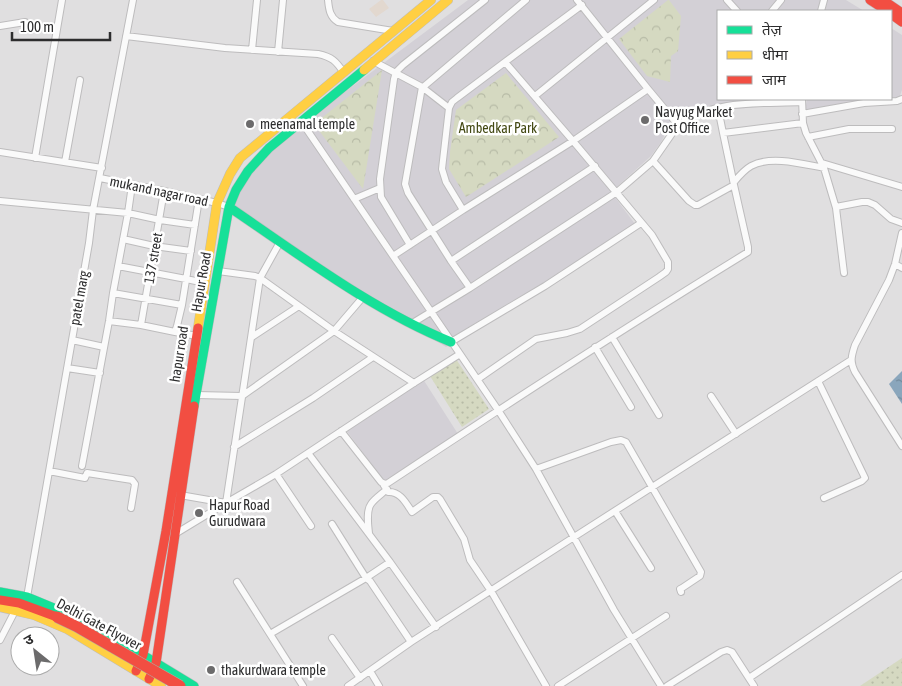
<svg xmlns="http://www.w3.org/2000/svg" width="902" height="686" font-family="'Asap Condensed','Noto Sans Devanagari',sans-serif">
  <defs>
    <pattern id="grass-dots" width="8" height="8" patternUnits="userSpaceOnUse" patternTransform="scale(1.25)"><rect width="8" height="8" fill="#d5d9c1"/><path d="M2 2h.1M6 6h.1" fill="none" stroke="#b7bba6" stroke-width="1.8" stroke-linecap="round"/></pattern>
    <pattern id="park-crowns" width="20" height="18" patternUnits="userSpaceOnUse" patternTransform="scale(1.25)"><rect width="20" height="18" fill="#d5d9c1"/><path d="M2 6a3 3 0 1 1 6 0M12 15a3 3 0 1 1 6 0" fill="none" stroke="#b7bba6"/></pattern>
    <pattern id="water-ripples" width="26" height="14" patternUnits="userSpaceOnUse" patternTransform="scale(1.25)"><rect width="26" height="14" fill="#8aa6bc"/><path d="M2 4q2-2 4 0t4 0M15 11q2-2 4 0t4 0" fill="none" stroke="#718899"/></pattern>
  </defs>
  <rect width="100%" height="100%" fill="#e0dfe0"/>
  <!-- built -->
  <path fill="#d3d0d6" d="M468 0H821L818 11H718V99H794L792 104 725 110 688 117 669 127 661 142 651 156 611 192 638 228 446 347 359 292 233 204 246 178 271 149 314 115Z
    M826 0H846L864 11H824Z
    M891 28 902 35V90L899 98 805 111 807 99H891Z
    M423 379 458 434 385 482 346 430Z"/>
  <!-- medical -->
  <path fill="#e2d8cf" d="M381 0H383L389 8 376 17 369 9Z"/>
  <!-- grass -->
  <path fill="url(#grass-dots)" d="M456 359 489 409 462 427 430 376Z
    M902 658V686H860Z"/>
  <!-- park -->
  <path fill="url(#park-crowns)" d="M668 0H669L681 16 678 51 671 56 670 82 647 76 619 39Z
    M382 70 363 189 314 124Z
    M506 73 559 137 466 197 449 169 450 152 456 110Z"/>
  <!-- water -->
  <path fill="url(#water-ripples)" d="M902 371V404L889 384Z"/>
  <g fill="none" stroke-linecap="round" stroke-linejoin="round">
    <!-- street casing -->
    <g stroke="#bdbcbd" stroke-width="8">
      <path id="street" d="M328 0C329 10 330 17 338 22L393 31
        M727 0 737 11
        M772 11 781 0
        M821 11 824 0
        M0 26 25 22
        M126 36 225 48 318 54C332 57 336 61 344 73
        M252 50 257 0
        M278 52 283 0
        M373 61 422 87 449 108
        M505 62 582 5
        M422 87 405 184 408 193 451 261 470 288
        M422 88 526 0
        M535 96 654 0
        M802 99 803 123 806 133 824 168 836 208 844 273
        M802 114 864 103 897 101 902 99
        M301 121 393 256
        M678 125C713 99 761 104 802 102
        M723 133 803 123
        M808 137 849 129H892
        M0 152 102 168
        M35 158 62 0
        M653 161 689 201 695 205H698L734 185 723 133 718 108
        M65 162 80 80
        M822 163 902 187
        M100 178 164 191 217 203 229 207
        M734 182C739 176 744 170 751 166 771 155 803 164 824 168
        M354 199 380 188
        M0 201 128 213 160 220 195 225
        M836 207 862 202H868L875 205 891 219 902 223
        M463 210 573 141 648 89
        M902 233 895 264 889 280 855 345C851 357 850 362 855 372L902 446
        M123 239 154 246 191 251
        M410 245 381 197 380 179 394 79 396 72 403 65 485 0
        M451 261 595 166
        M895 264 902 268
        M118 266 186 279 205 283
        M218 271 255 276 260 278 334 331 414 383
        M113 293 182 305
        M109 321 141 325 175 332 177 326 182 305 199 199
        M411 324 470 288 617 192 653 161 678 125 648 89 577 0
        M141 325 164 191
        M175 332 197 336
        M252 337 299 306
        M612 337 659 415
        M72 340 104 347
        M451 342 545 286 641 223
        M595 347 631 407
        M460 354 393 256 463 210 446 182 442 169 449 108 452 102 457 98 505 62 573 141 652 235 668 262V269L666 272 659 277 580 329 567 333 536 339 478 379
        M67 368 100 373
        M818 381 865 478 862 481 824 498
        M196 395 242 396 334 331 363 297
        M711 396 736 434
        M341 431 381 482 385 484 388 483C507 404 626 327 748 252V247L734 185
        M234 447 313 398 373 357
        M308 453 390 562 436 627
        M82 466 109 321 113 293 128 213 132 185
        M536 469 611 442 621 440 626 442 701 572 700 576 682 588 680 589 681 592
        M49 471 85 478 87 473 132 480 135 484 131 508
        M276 474 311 526
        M383 484 388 492C400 491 406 503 412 512L433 497H438L440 499 464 539 470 560 491 591 546 686
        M180 495 226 503 276 474 414 383 460 354 498 410 536 469 614 610 661 686
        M615 511 651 568
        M332 524 366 578 390 562
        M369 533C368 524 366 511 371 504 375 498 382 494 387 489
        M175 534 226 503 260 278 280 242
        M237 582 303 686
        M27 597 89 243 93 210 133 0
        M270 634 366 578 370 581 411 642
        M332 638 360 678
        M0 640 15 611
        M370 671 379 686
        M749 678 902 575
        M348 686 411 642 574 537 851 360
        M558 686 666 616
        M667 686 721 652 727 650 732 652 754 686"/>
    </g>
    <!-- fast casing -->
    <g stroke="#bdbcbd" stroke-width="10">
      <path id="fast" d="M229 207C300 255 372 310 451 342
        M194 406 229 207 236 190 248 171 269 148 364 70
        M0 592 27 597 73 616 143 655 194 686"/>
    </g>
    <!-- slow casing -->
    <g stroke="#bdbcbd" stroke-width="10">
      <path id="slow" d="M364 70 448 0
        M198 328 217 203 230 174 240 158 431 0
        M0 607 34 615 67 629 161 686"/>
    </g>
    <!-- jam casing -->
    <g stroke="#bdbcbd" stroke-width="10">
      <path id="jam" d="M870 0 887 11
        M883 0 902 13
        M891 14 902 22
        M0 600 19 603 57 617
        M136 671 143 655 166 531 198 328
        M149 679 156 663 194 406"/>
    </g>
    <!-- street -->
    <use href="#street" stroke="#fafafa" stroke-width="6"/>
    <!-- fast -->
    <use href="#fast" stroke="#16e098" stroke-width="9"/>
    <!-- slow -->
    <use href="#slow" stroke="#ffcf43" stroke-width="9"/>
    <!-- jam -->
    <use href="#jam" stroke="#f24e42" stroke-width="9"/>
    <!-- jam-bridge casing -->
    <g stroke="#b2a99f" stroke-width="12" stroke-linecap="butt">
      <path id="jam-bridge" d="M57 617 76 626 180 686"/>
    </g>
    <!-- jam-bridge -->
    <use href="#jam-bridge" stroke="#f24e42" stroke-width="11"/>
  </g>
  <!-- markers -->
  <g fill="#6c6b6c" stroke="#fff" stroke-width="2">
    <circle cx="645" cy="120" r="5"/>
    <circle cx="250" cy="124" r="5"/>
    <circle cx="199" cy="513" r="5"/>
    <circle cx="211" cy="670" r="5"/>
  </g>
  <g text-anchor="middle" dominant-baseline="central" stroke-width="5" stroke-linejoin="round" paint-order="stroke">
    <!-- poi labels -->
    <g font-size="14" fill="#2d2d2e" stroke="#fff" text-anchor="start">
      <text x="655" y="112">Navyug Market<tspan x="655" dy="16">Post Office</tspan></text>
      <text x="260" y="124">meenamal temple</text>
      <text x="209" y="505">Hapur Road<tspan x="209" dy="16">Gurudwara</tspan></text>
      <text x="221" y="670">thakurdwara temple</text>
    </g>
    <!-- park labels -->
    <g font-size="14" fill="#434913" stroke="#fff">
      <text x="498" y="128">Ambedkar Park</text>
    </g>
    <!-- street labels -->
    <g font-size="14" fill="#2d2d2e" stroke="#fff">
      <text transform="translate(159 191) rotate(12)">mukand nagar road</text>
      <text transform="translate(153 258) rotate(-80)">137 street</text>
      <text transform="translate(201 282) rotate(-80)">Hapur Road</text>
      <text transform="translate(79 298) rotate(-80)">patel marg</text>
      <text transform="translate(179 354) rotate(-81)">hapur road</text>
      <text transform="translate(99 624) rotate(28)">Delhi Gate Flyover</text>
    </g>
  </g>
  <!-- legend -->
  <rect x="717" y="10" width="175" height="90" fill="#ffffff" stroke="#ababab"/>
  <rect x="727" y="26" width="25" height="8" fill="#16e098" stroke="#ababab"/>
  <text x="762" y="35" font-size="15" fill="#2d2d2e">तेज़</text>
  <rect x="727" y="51" width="25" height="8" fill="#ffcf43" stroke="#ababab"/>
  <text x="762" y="60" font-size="15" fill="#2d2d2e">धीमा</text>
  <rect x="727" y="76" width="25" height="8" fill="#f24e42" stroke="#ababab"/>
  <text x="762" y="85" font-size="15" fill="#2d2d2e">जाम</text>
  <!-- north arrow -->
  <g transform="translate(35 651) rotate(330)"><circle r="24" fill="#ffffff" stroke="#ababab"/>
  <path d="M0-4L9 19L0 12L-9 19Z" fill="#6c6b6c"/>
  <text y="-8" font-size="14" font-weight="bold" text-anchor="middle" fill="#2d2d2e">उ</text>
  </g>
  <!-- scale -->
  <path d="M12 32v8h98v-8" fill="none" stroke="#2d2d2e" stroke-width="2.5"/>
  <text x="20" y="32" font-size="15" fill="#2d2d2e" stroke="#ffffff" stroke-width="4" paint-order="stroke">100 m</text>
</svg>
